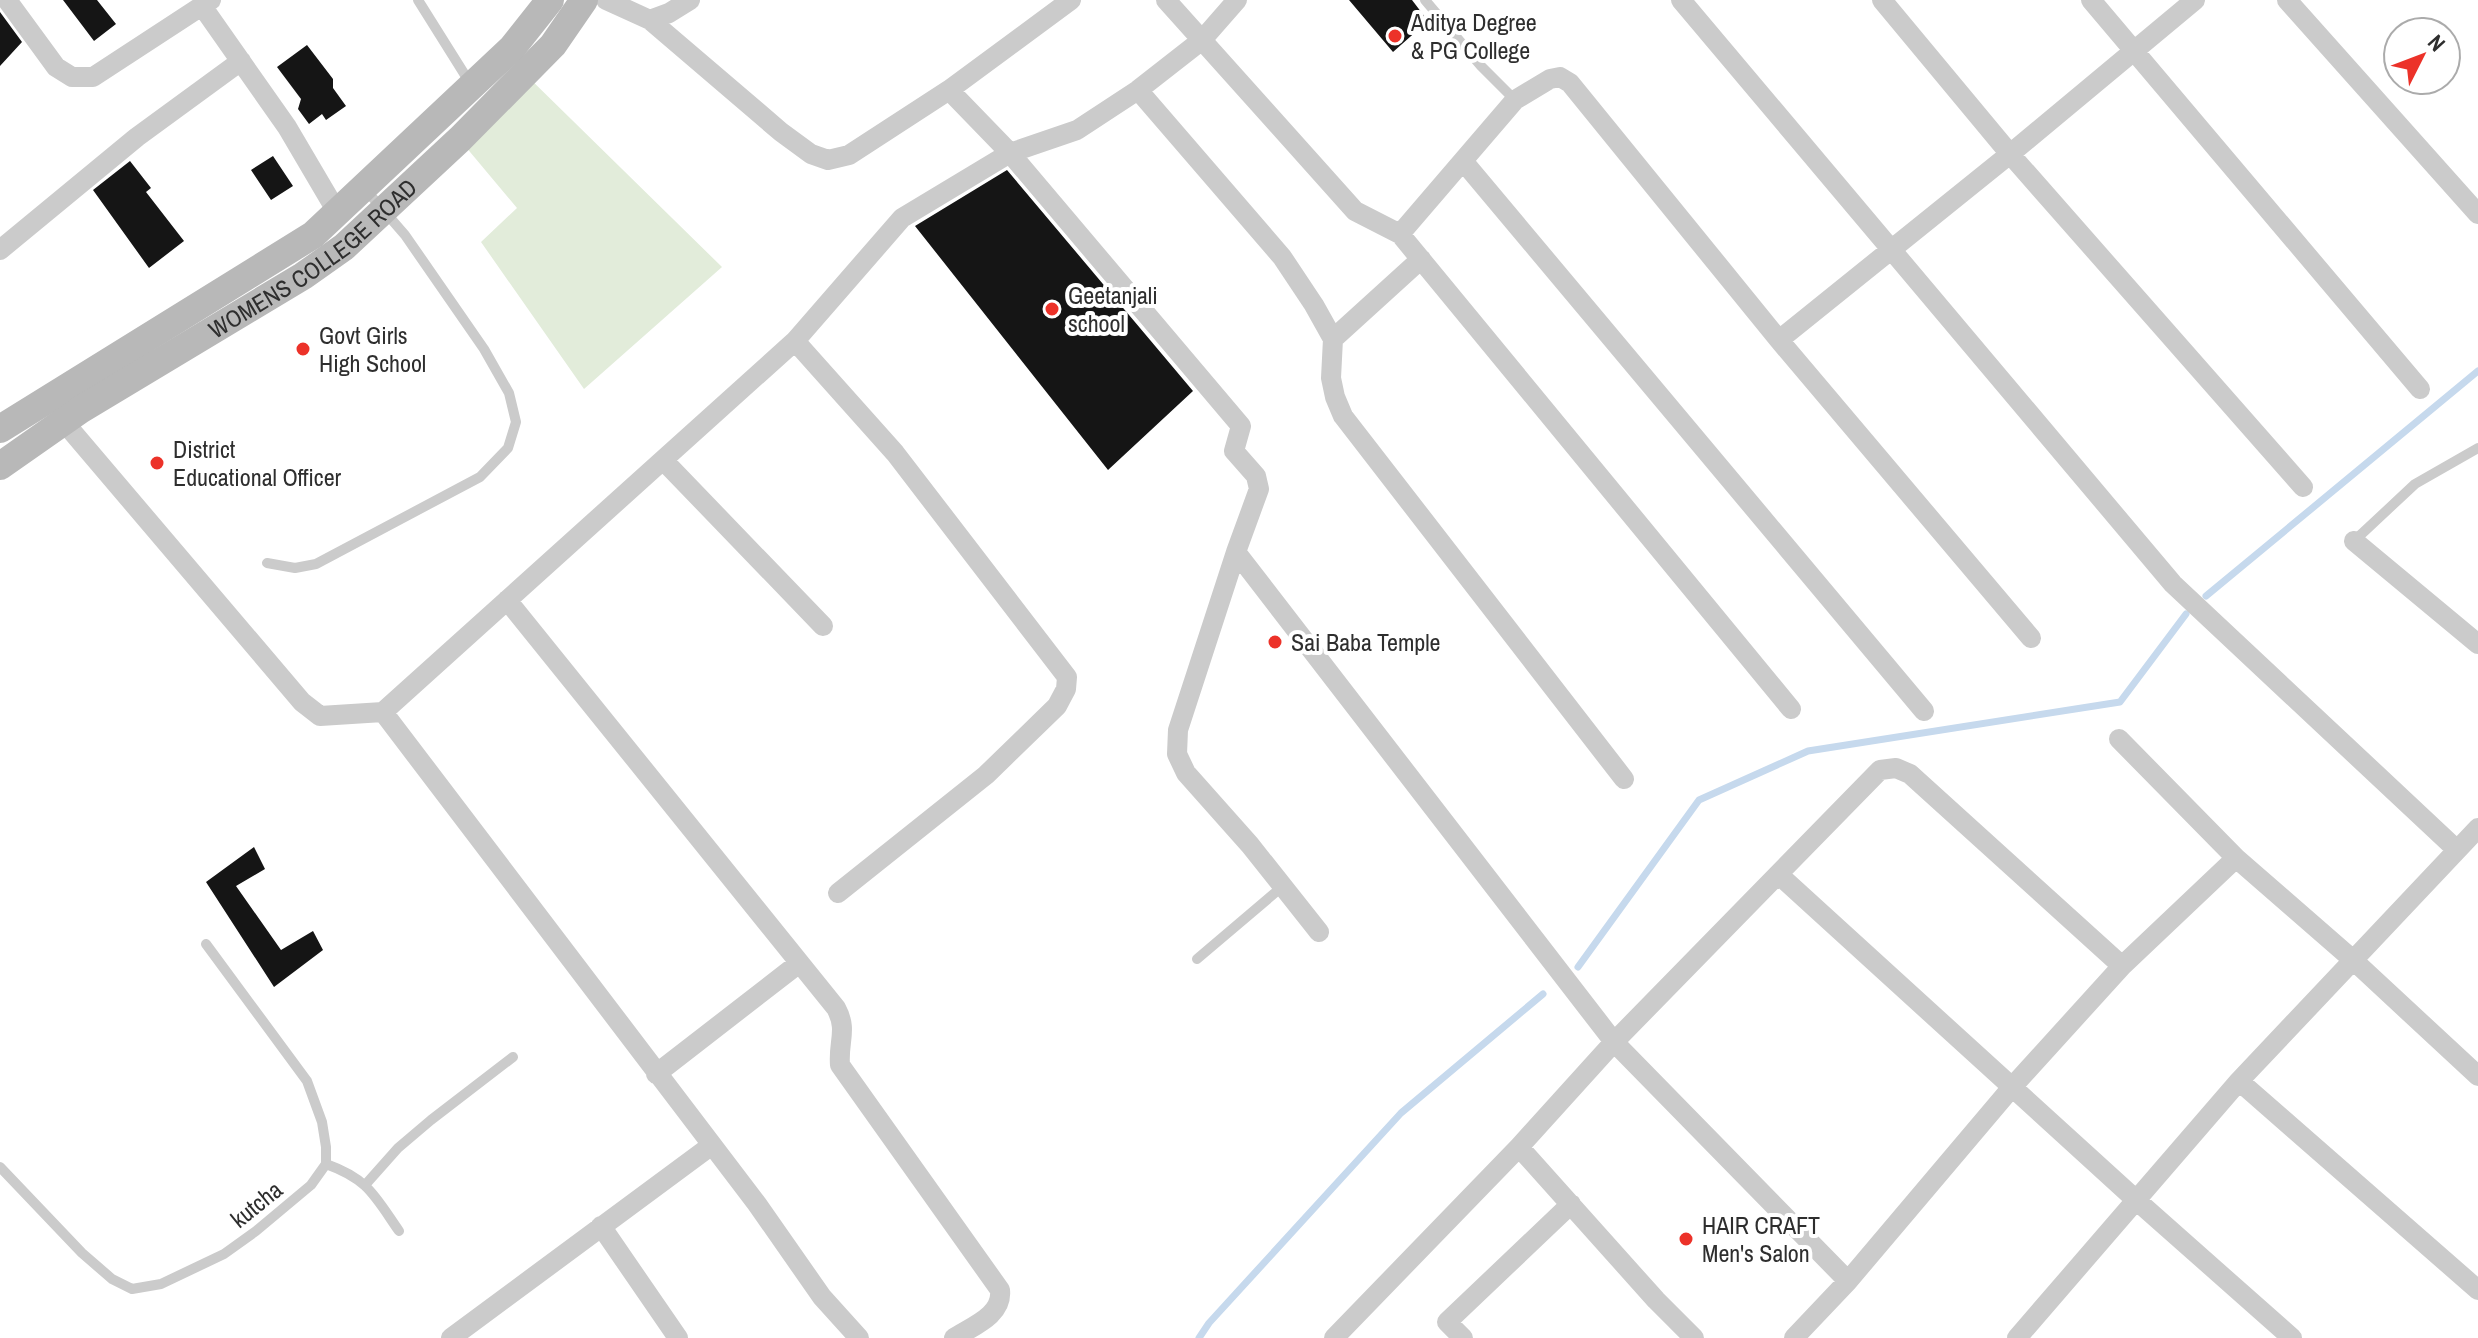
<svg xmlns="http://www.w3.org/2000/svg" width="2478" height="1338" font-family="'Archivo Narrow',sans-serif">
  <rect width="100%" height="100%" fill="#fff"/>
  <!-- green -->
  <path fill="#e2ecda" d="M521 70 722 267 584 389 481 242 517 208 460 140Z"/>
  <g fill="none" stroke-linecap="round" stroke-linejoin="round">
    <!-- stream -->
    <path stroke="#c6d9ed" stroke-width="7" d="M2206 596 2478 371
      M1578 967 1699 800 1808 751 2120 702 2186 614
      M1199 1338 1209 1323 1401 1113 1543 994"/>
  </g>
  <!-- building -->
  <path fill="#151515" d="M63 0H97L116 24 94 41Z
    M1349 0H1412L1428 21 1393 52Z
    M0 12 22 42 0 66Z
    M307 45 333 79V88L346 106 326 120 322 114 309 124 298 109 301 99 277 67Z
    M273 156 293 186 271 200 251 170Z
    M130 161 151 188 146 192 184 241 149 268 93 190Z
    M1007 170 1193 391 1108 470 915 226Z
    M254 847 265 869 236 886 281 950 313 931 323 950 274 987 206 882Z"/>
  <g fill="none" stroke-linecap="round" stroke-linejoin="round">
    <!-- service -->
    <path stroke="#cbcbcb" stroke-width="10" d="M418 0 470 83
      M1425 0 1481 66 1515 100
      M2354 541 2415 484 2478 448
      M267 563 295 568 316 564 480 477 508 448 516 422 509 393 484 349 405 235 365 189
      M1197 959 1283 886
      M326 1164C368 1179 374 1195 399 1231
      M0 1167 82 1253 112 1279 132 1289 161 1284 224 1254 256 1231 311 1185 326 1164V1147L322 1122 307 1081 206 944
      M366 1184 398 1148 431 1120 513 1057"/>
    <!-- minor -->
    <path stroke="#cbcbcb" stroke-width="20" d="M7 0 56 67 72 77H93L211 0
      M606 0 650 20 669 13 690 0
      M1166 0 1355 211 1400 234 1515 100 1550 79 1560 77 1570 83 1779 340 2031 638
      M1681 0 2173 584 2457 850
      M1882 0 2010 154 2303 487
      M2091 0 2420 389
      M2287 0 2478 214
      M202 6 287 127 337 212
      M650 20 781 132 811 154 828 160 849 155 949 90 1071 0
      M949 90 1010 153 1241 426 1234 451 1256 476 1259 489 1236 552 1178 730 1177 754 1186 773 1250 845 1319 932
      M1138 90 1282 257 1314 305 1333 339 1331 378 1335 397 1343 416 1624 779
      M1463 161 1924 711
      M1400 234 1791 709
      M0 250 137 137 241 61
      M1333 339 1421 259
      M1779 340 2010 154 2195 0
      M795 341 895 453 1067 677 1066 689 1057 706 986 775 838 893
      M64 422 302 702 320 716 383 712 795 341 902 218 1010 153 1077 130 1138 90 1202 40 1237 0
      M663 460 823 626
      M2354 541 2478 644
      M1236 552 1614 1042 1848 1281 2013 1086 2122 966
      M507 600 836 1008C848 1030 838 1041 840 1065L1000 1290C1003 1315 973 1326 954 1338
      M383 712 757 1204 822 1297 859 1338
      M2119 739 2236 858 2352 959 2478 1076
      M1779 875 2135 1199 2292 1338
      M656 1074 798 964
      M2239 1081 2478 1290
      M1519 1147 1656 1300 1694 1338
      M601 1226 678 1338
      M451 1338 712 1145
      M1334 1338 1519 1147 1614 1042 1880 770 1896 768 1910 774 2122 966 2236 858
      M1463 1338 1447 1322 1571 1204
      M1794 1338 1848 1281
      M2017 1338 2239 1081 2478 828"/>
    <!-- secondary -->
    <g stroke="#b8b8b8" stroke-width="28">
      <path d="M0 429 313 235 512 48 550 0"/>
      <path id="s1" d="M0 466 80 410 303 276 344 247 460 139 553 45 584 0"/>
    </g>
  </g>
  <!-- markers -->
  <g fill="#ec3229" stroke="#fff" stroke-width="3">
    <circle cx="1395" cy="36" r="8"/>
    <circle cx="1052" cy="309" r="8"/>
    <circle cx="303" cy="349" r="8"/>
    <circle cx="157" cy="463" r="8"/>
    <circle cx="1275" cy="642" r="8"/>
    <circle cx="1686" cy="1239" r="8"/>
  </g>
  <g text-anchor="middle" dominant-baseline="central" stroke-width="8" stroke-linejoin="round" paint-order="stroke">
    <!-- poi labels -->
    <g font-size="24" fill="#2e2e2e" stroke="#fff" text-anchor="start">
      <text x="1411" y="22">Aditya Degree<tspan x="1411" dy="28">&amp; PG College</tspan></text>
      <text x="1068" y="295">Geetanjali<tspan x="1068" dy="28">school</tspan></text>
      <text x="319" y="335">Govt Girls<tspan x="319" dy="28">High School</tspan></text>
      <text x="173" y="449">District<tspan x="173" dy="28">Educational Officer</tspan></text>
      <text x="1291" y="642">Sai Baba Temple</text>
      <text x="1702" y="1225">HAIR CRAFT<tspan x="1702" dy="28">Men's Salon</tspan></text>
    </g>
    <!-- street labels -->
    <g font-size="24" fill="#2e2e2e" stroke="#fff">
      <text stroke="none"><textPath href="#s1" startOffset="376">WOMENS COLLEGE ROAD</textPath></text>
      <text transform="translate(256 1204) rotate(-39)">kutcha</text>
    </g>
  </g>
  <!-- north arrow -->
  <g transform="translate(2422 56) rotate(48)"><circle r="38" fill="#ffffff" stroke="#ababab" stroke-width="2"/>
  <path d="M0-6L14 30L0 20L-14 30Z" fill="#ec3229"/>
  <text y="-12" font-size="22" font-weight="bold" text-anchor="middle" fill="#2e2e2e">N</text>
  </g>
</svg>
